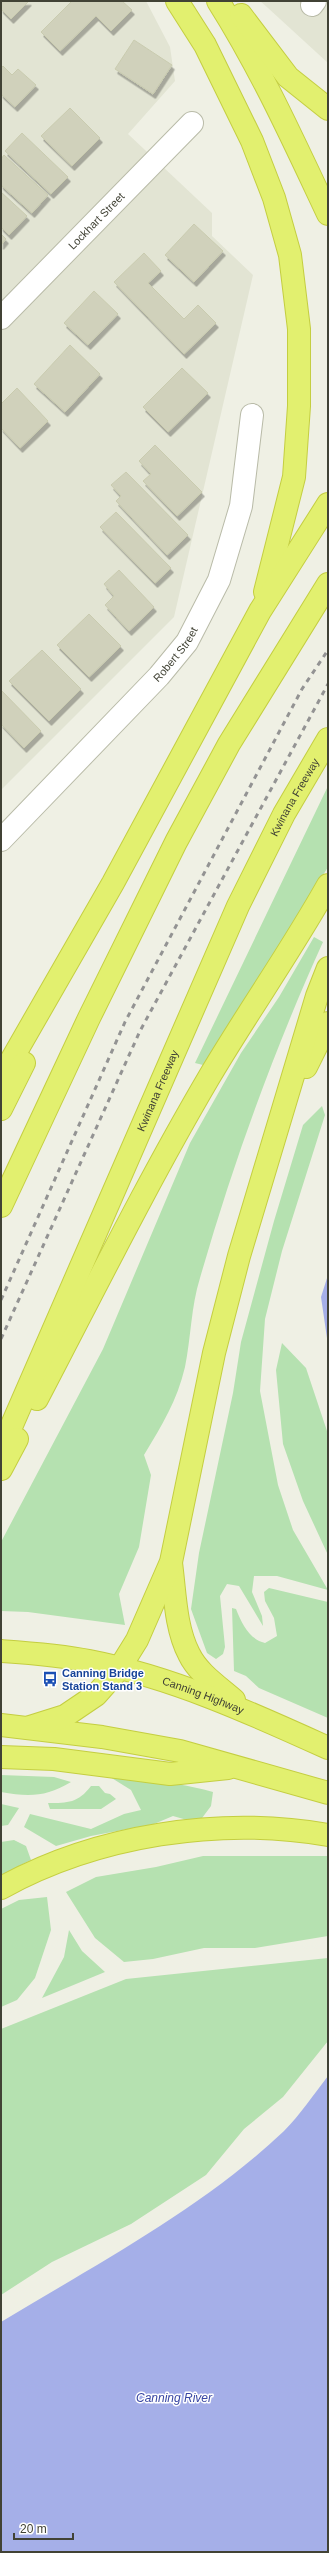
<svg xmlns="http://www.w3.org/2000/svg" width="329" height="2553" font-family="Helvetica,sans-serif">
  <defs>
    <filter id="shadow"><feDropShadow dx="2.5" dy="4.5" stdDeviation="0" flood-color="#0004"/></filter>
  </defs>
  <rect width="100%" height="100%" fill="#eff0e4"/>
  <!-- residential -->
  <path fill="#e2e4d3" d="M1 1H146L170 47 175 81 128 134 212 213V236L253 275 174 617 1 790Z
    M260 1H328V63L268 8Z"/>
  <!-- green -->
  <path fill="#b5e1b0" d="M328 786V867L207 1066 195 1063Z
    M314 937 323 942C274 1050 233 1163 200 1278 191 1306 191 1338 185 1367 177 1401 162 1425 144 1455L151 1475 139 1547 119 1594 125 1625 28 1612 1 1611V1542L103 1349 190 1143 241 1053 279 997Z
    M322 1106 325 1115 282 1251 265 1319 260 1391 278 1485 293 1530 328 1590 277 1576H254L252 1592 262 1616 263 1626 239 1586 227 1584 220 1596 225 1647 223 1654 216 1659 207 1653 191 1609 199 1553 233 1393 241 1342 274 1221 303 1125Z
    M282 1343 306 1368 328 1434V1555L303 1501 283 1444 276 1370Z
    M269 1588 328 1602V1718L259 1688 246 1676 234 1671 232 1608 236 1609C242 1624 249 1639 265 1643L277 1636 274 1618 265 1601 264 1592Z
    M102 1772C139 1779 177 1782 213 1792L211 1806 202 1818 187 1820 173 1816 154 1824 91 1836 56 1846 24 1827 30 1814 91 1829 124 1814 141 1810 131 1790Z
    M1 1775 54 1777 71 1782C46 1797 29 1797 1 1792Z
    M91 1786H99L105 1793 110 1794 116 1799 101 1809H50L48 1803C68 1803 78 1803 91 1786Z
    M1 1804 19 1808 8 1825 1 1826Z
    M14 1840 26 1846 31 1860 1 1875V1842Z
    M203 1856H328V1936L255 1948H204L153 1959 124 1962 95 1938 66 1892 96 1877 156 1867Z
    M47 1897 51 1930 35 1978 17 2000 1 2007V1909L19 1900Z
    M69 1930 82 1951 105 1972 42 1998 64 1957Z
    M328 1958V2041L283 2097 244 2129 206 2175 131 2224 52 2262 1 2295V2029L126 1979Z"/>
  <!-- water -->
  <path fill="#a5afe8" d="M328 1275V1345L321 1297Z
    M328 2076V2552H1V2322C97 2264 203 2208 284 2131 300 2115 314 2094 328 2076Z"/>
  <!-- building -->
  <path fill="#d0d1bb" stroke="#c9cbaf" filter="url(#shadow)" d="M1 1H29L11 19 1 9Z
    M72 1H122L132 10 111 31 96 16 60 51 41 32Z
    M134 40 172 65 153 94 115 69Z
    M3 66 12 75 18 69 36 85 15 107 1 94V68Z
    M70 108 100 138 72 166 41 136Z
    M22 133 68 177 51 194 5 151Z
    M4 155 48 195 32 213 1 185V159Z
    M1 192 27 216 9 235 1 227Z
    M194 224 223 251 194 282 165 255Z
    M1 234 6 239 1 245Z
    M144 253 161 271 148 283 184 319 198 305 216 323 184 354 114 282Z
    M94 291 118 314 88 345 64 323Z
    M70 345 100 374 65 412 34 384Z
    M182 368 208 393 168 432 143 407Z
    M17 388 48 421 20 448 1 428V404Z
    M155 445 202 492 177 516 143 481 151 474 139 461Z
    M126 472 188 535 167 555 116 501 121 496 111 485Z
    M116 512 171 568 155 583 100 527Z
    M119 570 154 607 129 631 105 605 114 596 104 584Z
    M89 614 121 646 89 677 57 645Z
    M42 650 81 689 49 721 9 681Z
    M1 690 41 731 24 748 1 724Z"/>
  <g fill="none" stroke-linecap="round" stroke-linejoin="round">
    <!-- minor casing -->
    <g stroke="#b9bba8" stroke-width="24">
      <g id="minor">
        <path d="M312 5 315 1"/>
        <path id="s1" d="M1 318 192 123"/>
        <path id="s2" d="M1 840 159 676 187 642 219 580 241 506 252 415"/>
      </g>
    </g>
    <!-- highway casing -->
    <g stroke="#c4ce41" stroke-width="24">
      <g id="highway">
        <path d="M177 1 205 45 252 141 274 198 290 255 299 329V406L294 477 265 592"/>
        <path d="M218 1C261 69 294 142 328 214"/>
        <path d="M241 15 288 77 328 109"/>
        <path d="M306 1067 328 1023"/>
        <path d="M1 1078 113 883 260 611 328 504"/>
        <path d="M1 1109 24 1063"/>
        <path d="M1 1206 89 1018 176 842 229 744 328 584"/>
        <path d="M37 1399C93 1292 147 1183 208 1079 247 1013 291 951 328 885"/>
        <path id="s3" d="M1 1450 238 906 284 814 328 739"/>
        <path d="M1 1469 17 1439"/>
        <path d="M171 1563C175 1592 175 1627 189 1654 198 1673 218 1686 234 1700"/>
        <path id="s4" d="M1 1651C30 1653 60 1655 89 1661 172 1677 251 1713 328 1748"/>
        <path d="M1 1725 102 1737 180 1751 328 1793"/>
        <path d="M30 1727 65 1716 96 1695 119 1669 137 1640 171 1562 214 1353 239 1256 317 996 328 968"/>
        <path d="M1 1757 54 1759 170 1774 228 1768"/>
        <path d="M1 1888C97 1835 220 1816 328 1835"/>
      </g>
    </g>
    <!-- minor -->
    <use href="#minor" stroke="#fff" stroke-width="22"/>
    <!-- highway -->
    <use href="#highway" stroke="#e2f06f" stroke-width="22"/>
    <!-- rail -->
    <path stroke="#939393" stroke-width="3" stroke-dasharray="5 5" stroke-linecap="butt" d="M1 1300 125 1022 302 689 328 650
      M1 1339 140 1031 328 684"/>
  </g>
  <!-- icons -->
  <defs>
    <g id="bus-bare" transform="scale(1.2)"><path d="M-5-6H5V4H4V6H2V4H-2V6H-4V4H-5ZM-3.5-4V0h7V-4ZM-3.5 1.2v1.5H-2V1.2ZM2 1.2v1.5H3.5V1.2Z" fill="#1a4fb4" stroke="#fff" stroke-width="2.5" paint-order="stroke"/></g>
  </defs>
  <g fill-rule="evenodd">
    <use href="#bus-bare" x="50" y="1679"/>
  </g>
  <g text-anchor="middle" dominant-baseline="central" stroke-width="3" stroke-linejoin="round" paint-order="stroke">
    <!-- street labels -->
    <g font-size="11" fill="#414235" stroke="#fff">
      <text stroke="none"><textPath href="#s1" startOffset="136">Lockhart Street</textPath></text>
      <text stroke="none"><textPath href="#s2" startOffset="255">Robert Street</textPath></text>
      <text stroke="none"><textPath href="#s3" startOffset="716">Kwinana Freeway</textPath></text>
      <text stroke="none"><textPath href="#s3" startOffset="392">Kwinana Freeway</textPath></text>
      <text stroke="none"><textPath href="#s4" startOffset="208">Canning Highway</textPath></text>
    </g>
    <!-- transit labels -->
    <g font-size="11" font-weight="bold" fill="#164399" stroke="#fff" text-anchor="start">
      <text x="62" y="1673">Canning Bridge<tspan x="62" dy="13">Station Stand 3</tspan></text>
    </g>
    <!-- water labels -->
    <g font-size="12" font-style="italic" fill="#3947a3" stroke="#fff">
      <text x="174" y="2398">Canning River</text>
    </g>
  </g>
  <!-- border -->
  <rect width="329" height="2553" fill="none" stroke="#414235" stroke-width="4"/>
  <!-- scale -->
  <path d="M14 2533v6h59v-6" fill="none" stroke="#414235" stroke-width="2"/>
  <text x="20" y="2533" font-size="12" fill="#414235" stroke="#ffffff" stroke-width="3" paint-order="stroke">20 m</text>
</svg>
